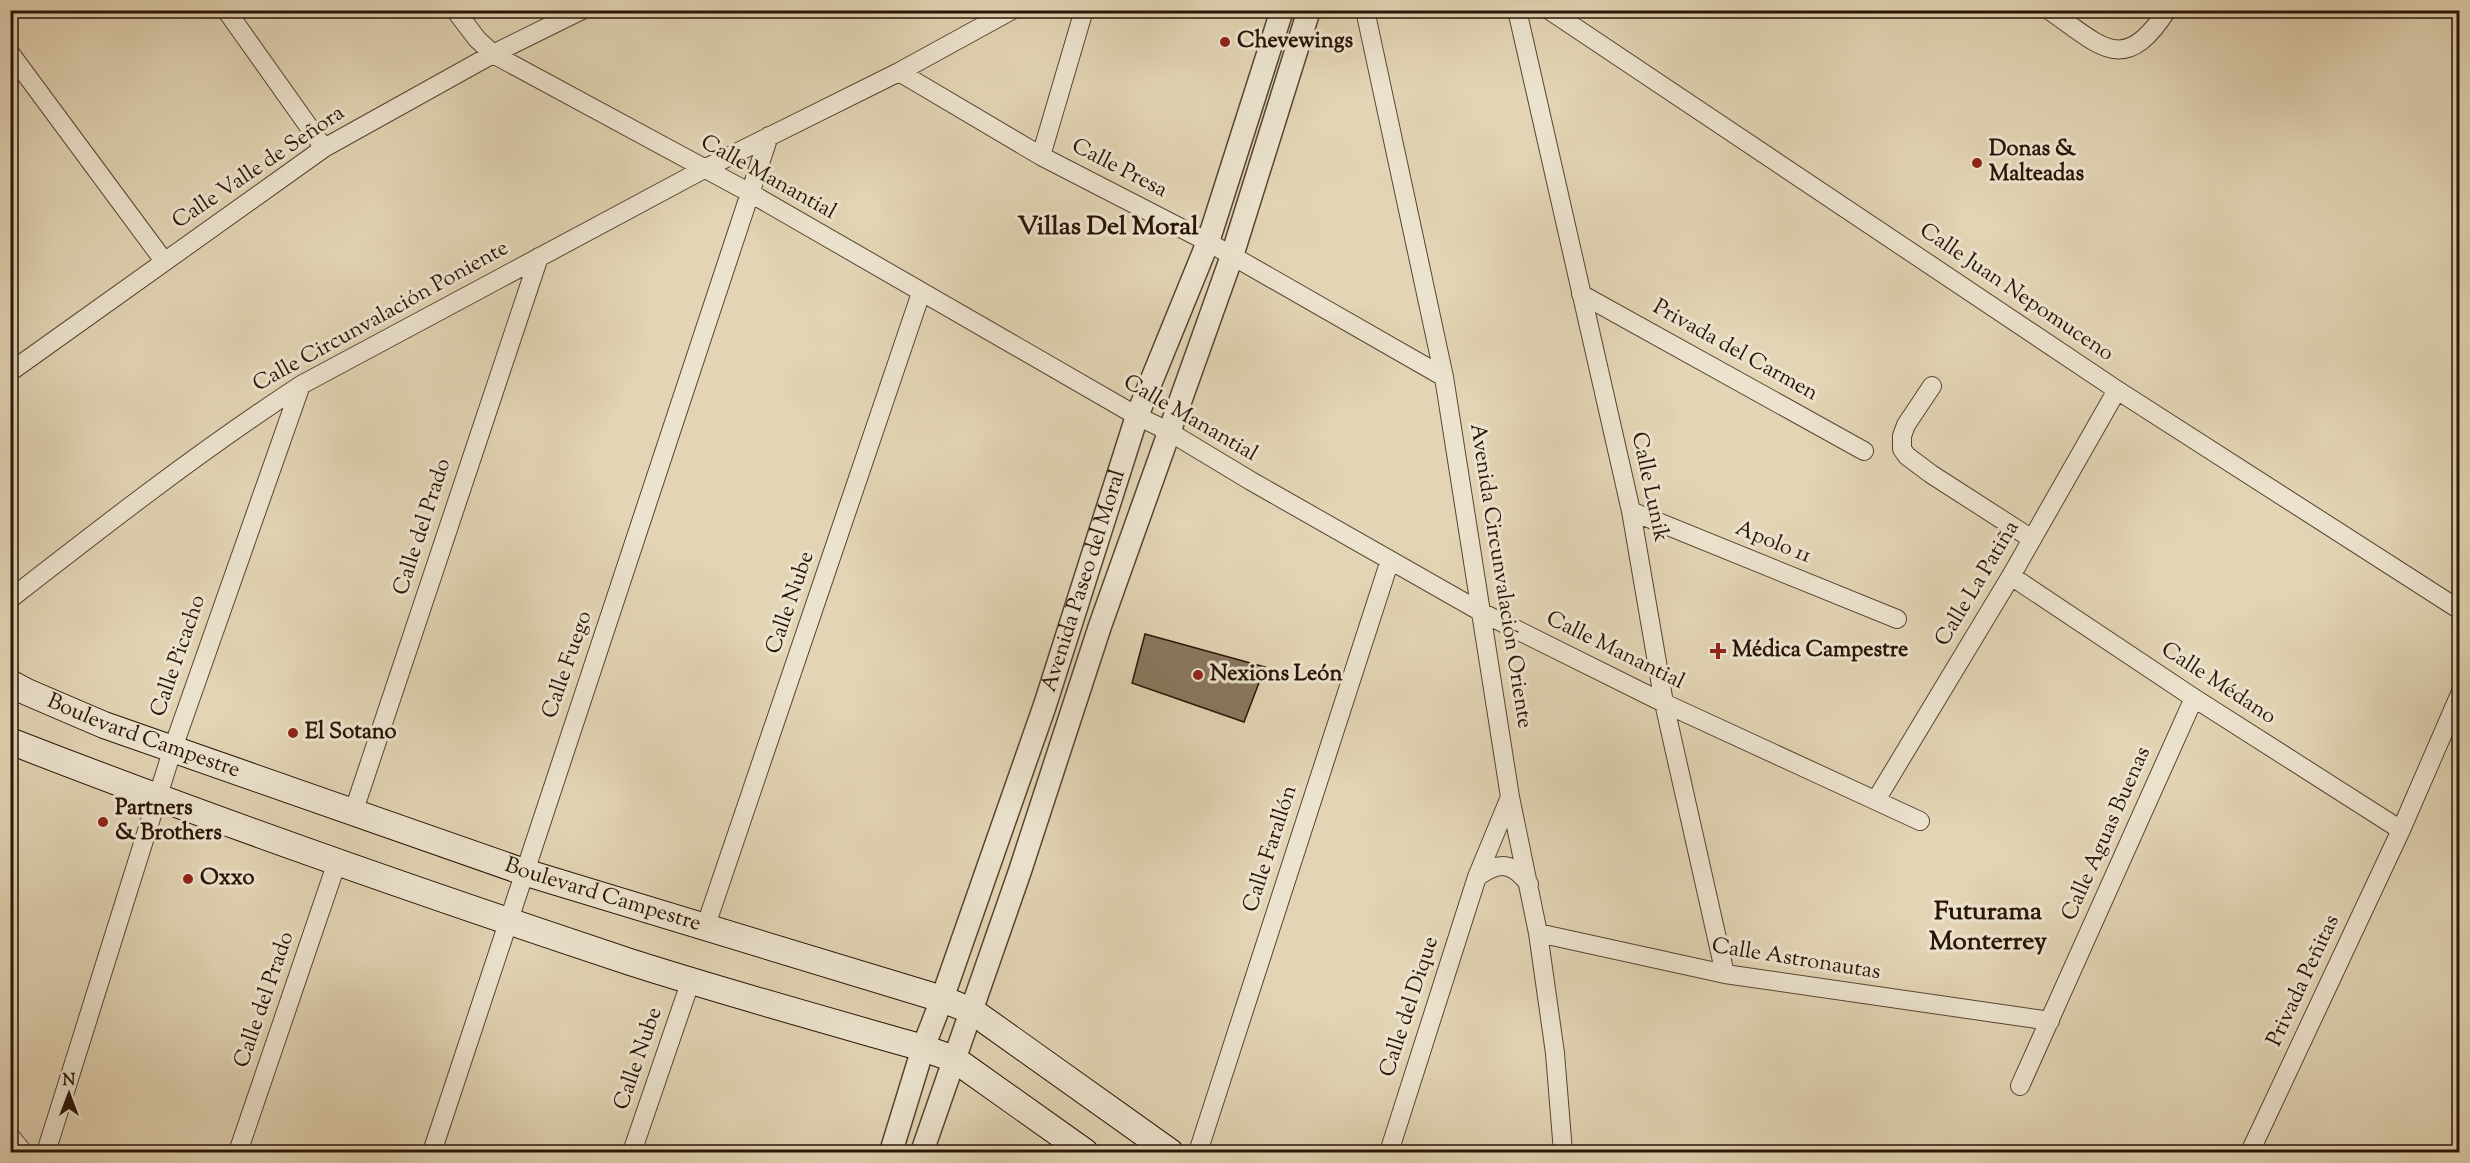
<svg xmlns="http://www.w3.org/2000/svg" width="2470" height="1163" font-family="'Sorts Mill Goudy',serif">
  <rect width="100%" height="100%" fill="#e2d4b4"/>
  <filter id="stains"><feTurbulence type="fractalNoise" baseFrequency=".00333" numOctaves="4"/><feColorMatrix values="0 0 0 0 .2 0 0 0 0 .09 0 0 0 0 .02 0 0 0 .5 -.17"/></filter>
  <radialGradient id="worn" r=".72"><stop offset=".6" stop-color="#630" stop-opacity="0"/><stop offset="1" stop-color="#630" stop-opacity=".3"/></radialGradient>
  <!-- building -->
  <path fill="#897860" stroke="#291406" stroke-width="1.5" d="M1145 634 1265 667 1244 722 1132 683Z"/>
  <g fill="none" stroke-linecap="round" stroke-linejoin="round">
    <!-- minor casing -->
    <g stroke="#574432" stroke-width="20">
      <path id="minor" d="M226 10 324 148
        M455 10 477 39 493 54 752 194 1137 416 1168 431 1251 481 1483 613 1664 703 1920 821
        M1365 10 1444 377 1510 797 1538 933 1555 1053 1563 1152
        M1517 10 1631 511 1664 703 1725 974
        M1549 10 2117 390 2460 610
        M2049 10C2101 46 2124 77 2167 10
        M10 53 164 261
        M899 72 1041 156 1208 242 1444 377
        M1041 156 1084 10
        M1581 294 1864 451
        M10 372 324 148 493 54 582 10
        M1932 386 1906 425 1902 436V449L1907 456 1931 474 2032 539
        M1631 511 1897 619
        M2011 576 2194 698 2401 830
        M10 599C105 525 200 451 301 385L704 169 899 72 1012 10
        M1876 800 2011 576 2117 390
        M353 813 539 257
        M1477 877 1510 797
        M705 928 921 293
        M1538 933 1725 974 2050 1021
        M2020 1086 2194 698
        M10 1136 23 1152
        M46 1152 173 748 301 385
        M238 1152 337 862
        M432 1152 769 136
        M632 1152 691 980
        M1198 1152 1390 560
        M1389 1152 1477 877C1500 861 1512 862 1529 884
        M2250 1152 2401 830 2460 694"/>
    </g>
    <!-- tertiary casing -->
    <g stroke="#574432" stroke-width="25">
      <g id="tertiary">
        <path id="s1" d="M891 1152 923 1048 942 999 1045 705 1137 416 1208 242 1282 10"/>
        <path d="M922 1152 1020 871 1100 626 1232 256 1309 10"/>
      </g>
    </g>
    <!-- secondary casing -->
    <g stroke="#291406" stroke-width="28">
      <g id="secondary">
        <path id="s2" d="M10 683 27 692 104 725 524 872 942 999 972 1011 1170 1152"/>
        <path d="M10 741C215 821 422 893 630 962 727 993 825 1020 923 1048L954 1059 1085 1152"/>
      </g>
    </g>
    <!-- minor -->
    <use href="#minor" stroke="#ece3ce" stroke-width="18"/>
    <!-- tertiary -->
    <use href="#tertiary" stroke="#ece3ce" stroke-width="22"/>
    <!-- secondary -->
    <use href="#secondary" stroke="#ece3ce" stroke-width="26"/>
  </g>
  <!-- markers -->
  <g fill="#8f2418" stroke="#ece3ce" stroke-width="2">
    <circle cx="1225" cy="42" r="6"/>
    <circle cx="1977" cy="163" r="6"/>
    <path d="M1715 642h6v6h6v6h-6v6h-6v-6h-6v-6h6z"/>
    <circle cx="1198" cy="675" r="6"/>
    <circle cx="293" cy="733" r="6"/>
    <circle cx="103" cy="822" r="6"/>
    <circle cx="188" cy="879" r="6"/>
  </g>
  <g text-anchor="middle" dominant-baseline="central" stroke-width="6" stroke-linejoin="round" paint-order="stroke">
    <!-- poi labels -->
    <g font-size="22" font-weight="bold" fill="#291406" stroke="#ece3ce" text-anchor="start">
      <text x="1237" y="42">Chevewings</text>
      <text x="1989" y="150">Donas &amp;<tspan x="1989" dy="25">Malteadas</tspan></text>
      <text x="1732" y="651">Médica Campestre</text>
      <text x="1210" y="675">Nexions León</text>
      <text x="305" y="733">El Sotano</text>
      <text x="115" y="809">Partners<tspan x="115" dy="25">&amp; Brothers</tspan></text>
      <text x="200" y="879">Oxxo</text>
    </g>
    <!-- street labels -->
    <g font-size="22" fill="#291406" stroke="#ece3ce">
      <text transform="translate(259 168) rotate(-34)">Calle Valle de Señora</text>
      <text transform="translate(1119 169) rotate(27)">Calle Presa</text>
      <text transform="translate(768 178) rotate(29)">Calle Manantial</text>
      <text transform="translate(2016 293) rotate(34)">Calle Juan Nepomuceno</text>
      <text transform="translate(381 317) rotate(-29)">Calle Circunvalación Poniente</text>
      <text transform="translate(1735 351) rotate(29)">Privada del Carmen</text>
      <text transform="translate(1190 419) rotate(30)">Calle Manantial</text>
      <text transform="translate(1649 487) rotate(78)">Calle Lunik</text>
      <text transform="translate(423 527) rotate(-72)">Calle del Prado</text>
      <text transform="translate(1773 543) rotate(22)">Apolo 11</text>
      <text transform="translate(1500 576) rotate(81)">Avenida Circunvalación Oriente</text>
      <text stroke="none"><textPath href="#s1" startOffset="603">Avenida Paseo del Moral</textPath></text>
      <text transform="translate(1978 584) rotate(-59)">Calle La Patiña</text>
      <text transform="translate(791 603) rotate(-71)">Calle Nube</text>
      <text transform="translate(1615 651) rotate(26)">Calle Manantial</text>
      <text transform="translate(179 656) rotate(-71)">Calle Picacho</text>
      <text transform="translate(568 665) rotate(-71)">Calle Fuego</text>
      <text transform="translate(2218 684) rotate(33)">Calle Médano</text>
      <text stroke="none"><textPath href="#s2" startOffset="144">Boulevard Campestre</textPath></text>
      <text transform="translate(2107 834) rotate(-66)">Calle Aguas Buenas</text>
      <text transform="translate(1271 849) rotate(-72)">Calle Farallón</text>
      <text stroke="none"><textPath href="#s2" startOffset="630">Boulevard Campestre</textPath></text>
      <text transform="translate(1796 960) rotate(9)">Calle Astronautas</text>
      <text transform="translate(2304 981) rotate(-65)">Privada Peñitas</text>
      <text transform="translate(265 1000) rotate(-71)">Calle del Prado</text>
      <text transform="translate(1410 1007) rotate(-72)">Calle del Dique</text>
      <text transform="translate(639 1059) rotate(-71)">Calle Nube</text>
    </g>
    <!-- quarter labels -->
    <g font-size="26" font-weight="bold" fill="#291406" stroke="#ece3ce">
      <text x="1108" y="227">Villas Del Moral</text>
      <text x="1988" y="912">Futurama<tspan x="1988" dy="30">Monterrey</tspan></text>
    </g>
  </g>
  <!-- margin -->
  <rect width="2470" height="1163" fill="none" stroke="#e2d4b4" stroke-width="36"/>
  <rect x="12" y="12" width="2446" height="1139" fill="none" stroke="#291406" stroke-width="3"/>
  <rect x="18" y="18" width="2434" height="1127" fill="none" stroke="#291406" stroke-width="1.5"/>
  <!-- north arrow -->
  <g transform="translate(69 1094)" stroke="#ece3ce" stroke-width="4.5" paint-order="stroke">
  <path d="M0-4.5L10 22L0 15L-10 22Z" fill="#291406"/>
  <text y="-9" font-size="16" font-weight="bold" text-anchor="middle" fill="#291406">N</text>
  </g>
  <rect width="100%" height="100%" filter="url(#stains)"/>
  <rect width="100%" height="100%" fill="url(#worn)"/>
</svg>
